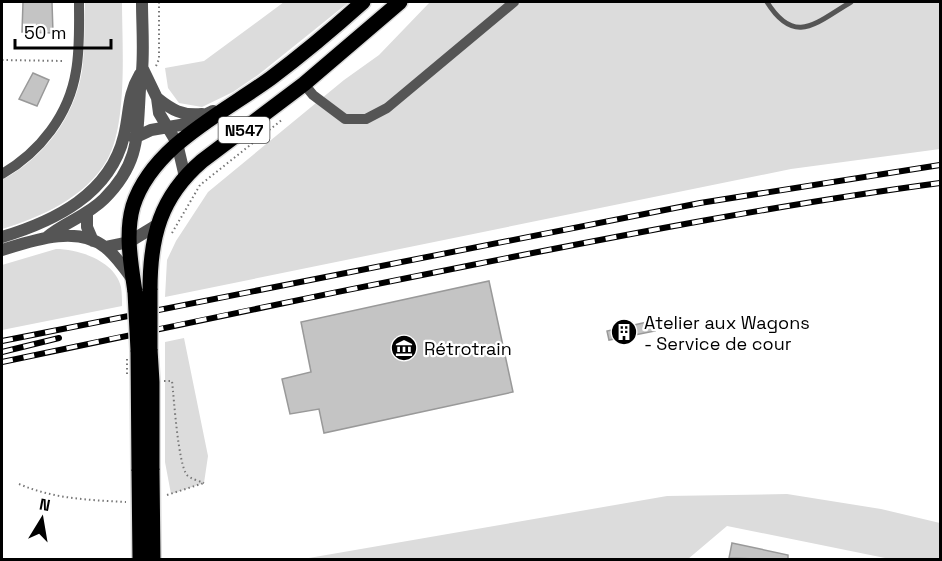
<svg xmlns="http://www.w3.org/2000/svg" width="942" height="561" font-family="'Space Grotesk',sans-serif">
  <rect width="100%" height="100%" fill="#fff"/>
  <!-- green -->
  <path fill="#dcdcdc" d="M85 2H122C122 45 128 123 107 160 85 198 41 217 2 229V180C43 158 74 119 82 71 85 49 84 25 85 2Z
    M284 2H349L258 75 233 92 202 107 179 103 168 88 165 68 204 61Z
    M430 2H940V149L791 169 165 297 167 260 176 241 208 192 344 80 379 55Z
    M56 249C79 249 115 261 121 287 122 293 122 300 122 306L2 330V265Z
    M184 338 208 456 204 483 171 494 165 462V342Z
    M787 494 881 509 940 523V559H890L727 526 688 559H303L667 496Z"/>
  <!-- building -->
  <path fill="#c4c4c4" stroke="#999" stroke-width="1.5" d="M23 2H52L53 33 22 32Z
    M33 73 49 80 37 106 19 99Z
    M489 281 513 392 324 433 319 409 290 414 282 379 311 372 301 322Z
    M652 321 655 331 609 340 607 331Z
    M732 543 788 555V560L729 558Z"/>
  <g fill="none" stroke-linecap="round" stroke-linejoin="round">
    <!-- primary casing -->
    <g stroke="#dbdbdb" stroke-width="18">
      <path id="primary" d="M150 290C150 237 160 197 202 161L304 84 400 2
        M135 292C131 264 125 234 133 206 152 146 223 113 271 78 303 54 334 28 363 2
        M150 349 152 382V470
        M138 350 139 471"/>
    </g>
    <!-- path -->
    <path stroke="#777" stroke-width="2" stroke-dasharray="1.5 3" stroke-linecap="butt" d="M577 2H581
      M2 60 65 61
      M156 66 159 59V2
      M172 233 200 185 283 119
      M164 381H172C174 398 178 464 187 475 191 479 199 481 204 483
      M19 484C54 499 89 500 126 502
      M167 495 204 483"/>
    <!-- service -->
    <path stroke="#555" stroke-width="5" d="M767 2C795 47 817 22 851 2"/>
    <!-- minor -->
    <path stroke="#555" stroke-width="10" d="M304 84 313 95 345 119H366L387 108 514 2
      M2 174C40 152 69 115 76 71 80 49 79 25 79 2"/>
    <!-- tertiary -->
    <path stroke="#555" stroke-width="12" d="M143 69 157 98 159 113 177 143 185 177
      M157 98C172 110 182 116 202 114
      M134 138 151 130 186 124 213 111
      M87 213V227L93 241
      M2 237C55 221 110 194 124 136 130 112 127 96 140 74
      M47 237C65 222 87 216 104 199 140 163 137 136 140 89 140 83 142 77 142 71 144 48 142 24 142 2
      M105 247 129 242 157 225
      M2 250C31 241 78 224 106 248 116 256 125 269 133 280"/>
    <!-- primary -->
    <use href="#primary" stroke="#000" stroke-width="15"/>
    <!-- rail casing -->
    <g stroke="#000" stroke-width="6">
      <path id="rail" d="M2 341 700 203 940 165
        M2 352 59 338
        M2 362C158 329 315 296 472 265 628 234 783 204 940 183"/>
    </g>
    <!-- rail -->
    <use href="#rail" stroke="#fff" stroke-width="4" stroke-dasharray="11" stroke-linecap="butt"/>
    <!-- primary-bridge casing -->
    <g stroke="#dbdbdb" stroke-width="18" stroke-linecap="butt">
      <path id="primary-bridge" d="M135 292 138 350
        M150 349V290
        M152 470 153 560
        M139 471 140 560"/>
    </g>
    <!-- path-bridge -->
    <path stroke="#777" stroke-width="2" stroke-dasharray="1.5 3" stroke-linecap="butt" d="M127 359V374"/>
    <!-- primary-bridge -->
    <use href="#primary-bridge" stroke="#000" stroke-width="15"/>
  </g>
  <!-- icons -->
  <defs>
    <g id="building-disc" transform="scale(1.35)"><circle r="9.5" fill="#000" stroke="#fff"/><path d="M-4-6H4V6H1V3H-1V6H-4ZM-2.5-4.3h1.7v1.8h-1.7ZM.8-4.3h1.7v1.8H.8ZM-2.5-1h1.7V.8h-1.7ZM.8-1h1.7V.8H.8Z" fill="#fff"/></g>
    <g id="museum-disc" transform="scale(1.35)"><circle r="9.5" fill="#000" stroke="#fff"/><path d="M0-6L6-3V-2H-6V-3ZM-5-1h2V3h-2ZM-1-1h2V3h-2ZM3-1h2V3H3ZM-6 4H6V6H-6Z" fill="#fff"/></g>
  </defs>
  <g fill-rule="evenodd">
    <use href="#building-disc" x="624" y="332"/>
    <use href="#museum-disc" x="404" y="348"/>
  </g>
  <g text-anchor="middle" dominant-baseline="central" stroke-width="4.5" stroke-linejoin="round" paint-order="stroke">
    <!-- shield labels -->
    <rect fill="#fff" stroke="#4c4c4c" stroke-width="1.5" x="218.5" y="117" width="51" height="26" rx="4.5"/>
    <g font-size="16" font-weight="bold" fill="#000">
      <text x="244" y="130">N547</text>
    </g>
    <!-- poi labels -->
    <g font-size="18" fill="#000" stroke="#fff" text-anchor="start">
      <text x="644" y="322">Atelier aux Wagons<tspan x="644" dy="21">- Service de cour</tspan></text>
      <text x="424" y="348">Rétrotrain</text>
    </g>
  </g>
  <!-- border -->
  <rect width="942" height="561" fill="none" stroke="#000000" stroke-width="6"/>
  <!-- north arrow -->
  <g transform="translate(42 519) rotate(11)" stroke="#ffffff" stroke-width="4.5" paint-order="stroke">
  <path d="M0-4.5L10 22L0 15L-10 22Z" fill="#000000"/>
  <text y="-9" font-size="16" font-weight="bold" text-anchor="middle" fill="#000000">N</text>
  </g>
  <!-- scale -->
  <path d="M15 39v9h96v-9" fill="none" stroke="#000000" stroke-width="3"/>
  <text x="24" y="39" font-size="18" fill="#000000" stroke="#ffffff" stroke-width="4.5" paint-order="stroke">50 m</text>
</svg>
